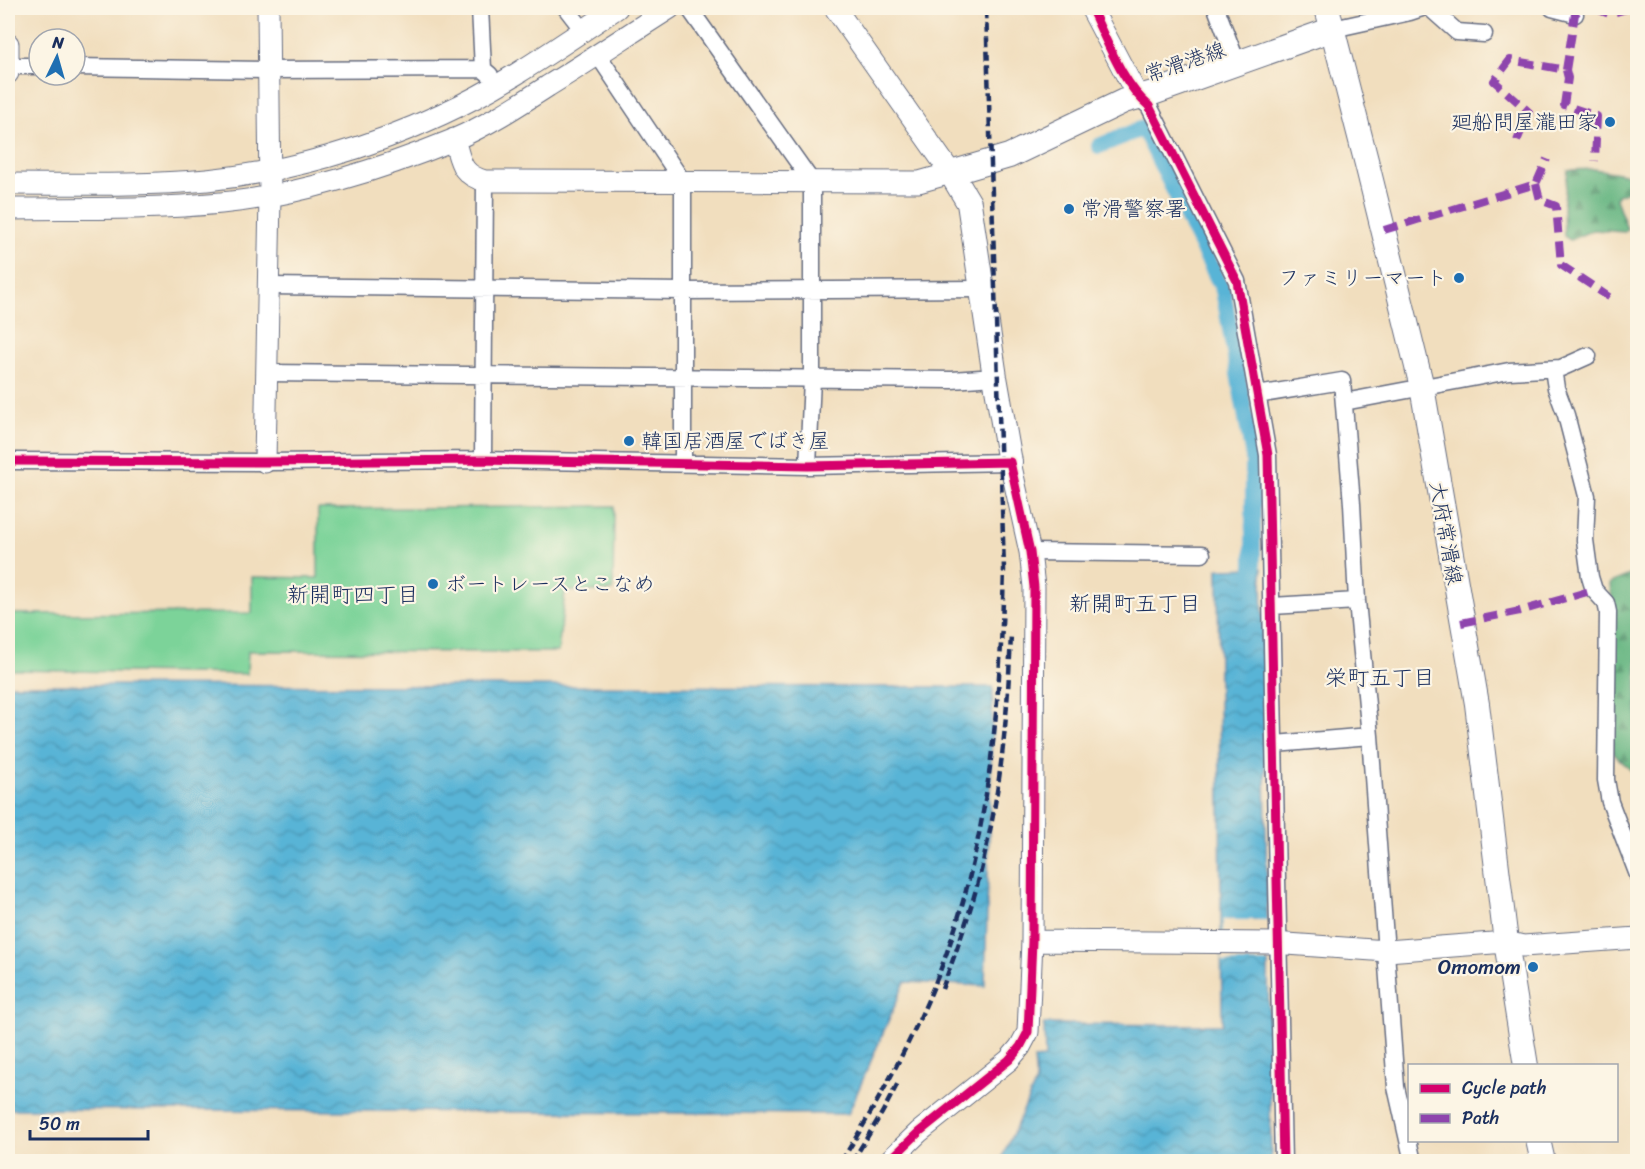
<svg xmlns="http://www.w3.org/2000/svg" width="1645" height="1169" font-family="Sriracha,'Klee One',sans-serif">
  <defs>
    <pattern id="forest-firs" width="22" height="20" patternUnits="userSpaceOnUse" patternTransform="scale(1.5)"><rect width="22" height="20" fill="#65b581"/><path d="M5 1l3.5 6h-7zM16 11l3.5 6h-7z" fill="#52946d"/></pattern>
    <pattern id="water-waves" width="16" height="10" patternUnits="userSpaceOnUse" patternTransform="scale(1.5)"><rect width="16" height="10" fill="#58b4d6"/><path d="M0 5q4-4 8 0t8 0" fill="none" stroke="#4893b1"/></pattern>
  </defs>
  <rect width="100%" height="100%" fill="#fcf5e5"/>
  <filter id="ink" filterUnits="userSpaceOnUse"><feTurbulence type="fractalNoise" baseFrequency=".0167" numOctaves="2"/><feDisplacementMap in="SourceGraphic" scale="12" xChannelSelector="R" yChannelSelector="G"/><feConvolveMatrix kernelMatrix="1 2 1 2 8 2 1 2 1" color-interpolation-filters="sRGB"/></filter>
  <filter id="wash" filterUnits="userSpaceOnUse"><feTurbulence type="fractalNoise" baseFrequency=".008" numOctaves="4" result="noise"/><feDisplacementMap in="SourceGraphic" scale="24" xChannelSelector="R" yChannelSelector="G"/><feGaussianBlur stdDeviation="1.35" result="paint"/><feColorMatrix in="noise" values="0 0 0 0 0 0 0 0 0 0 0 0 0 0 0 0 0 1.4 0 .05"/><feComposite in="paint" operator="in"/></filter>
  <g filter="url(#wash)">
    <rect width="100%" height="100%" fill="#f1debe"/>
    <!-- forest -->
    <path fill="url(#forest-firs)" stroke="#407270" stroke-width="1.5" d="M1594 169 1637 176V188L1617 195 1616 199 1627 229 1625 232 1593 230 1570 240 1564 236 1563 207 1568 170Z
      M1637 562V776L1613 753 1612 614 1610 583 1630 575Z"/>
    <!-- green -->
    <path fill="#7cd399" stroke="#4c817c" stroke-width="1.5" d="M614 506 613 591H565L558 652 248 651 247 674 8 670V614L252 613V577L318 578V509Z"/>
    <!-- water -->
    <path fill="url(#water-waves)" stroke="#3a729a" stroke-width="1.5" d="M1262 568 1271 1161 1000 1162 1036 1082 1034 1059 1045 1058 1044 1024 1222 1025 1218 569Z
      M8 685 993 687 985 986 905 982 848 1114 8 1109Z"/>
    <!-- pier -->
    <path fill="#f1debe" d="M1223 920H1269V962H1222Z"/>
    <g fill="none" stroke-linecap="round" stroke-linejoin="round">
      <!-- canal -->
      <path stroke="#58b4d6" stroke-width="16" d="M1099 146 1143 128 1223 290 1253 457V590"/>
    </g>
  </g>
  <g filter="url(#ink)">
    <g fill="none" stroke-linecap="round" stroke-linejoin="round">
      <!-- minor casing -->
      <g stroke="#666c80" stroke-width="19">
        <path id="minor" d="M480 8 483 69 490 75
          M566 8 583 30
          M689 8 812 182V379L808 466
          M1216 8 1237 63
          M1430 8 1457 32 1484 34
          M1552 8 1575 14
          M1333 29 1410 12 1422 8
          M598 55 683 182V462
          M8 66H39
          M75 67 268 70 483 69
          M1138 97 1149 106 1237 281 1268 455 1283 1162
          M268 286 683 291 982 289
          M1553 369 1556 388 1566 415 1587 496 1585 540 1590 577 1594 590 1606 603 1608 612 1606 780 1610 802 1638 875
          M267 373 952 380 995 377
          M1257 395 1342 381 1352 504 1357 601 1370 736 1396 1087 1413 1162
          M1344 402 1509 371 1561 368 1588 356
          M483 460 485 181
          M8 461 265 462 483 460 808 466 1010 462
          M1030 552 1202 554
          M1272 606 1357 601
          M1275 744 1370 736"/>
      </g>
      <!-- tertiary casing -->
      <g stroke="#666c80" stroke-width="23">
        <path id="tertiary" d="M1091 8 1138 97
          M8 44V73
          M454 139C461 162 460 174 485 181L919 182 951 173 835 8
          M8 184C74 184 141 186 207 180 287 172 370 148 442 114 504 86 561 45 617 8
          M8 209C79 208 150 210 221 203 293 197 385 168 453 140 486 126 517 106 548 86 589 61 629 34 670 8
          M265 462 270 196 268 8
          M1032 941 1273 943 1387 951 1506 942 1523 946 1638 938
          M888 1162 919 1132 1009 1060 1020 1047 1028 1032 1032 941 1034 587 1030 552 1010 462"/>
      </g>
      <!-- secondary casing -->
      <g stroke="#666c80" stroke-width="26">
        <path id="secondary" d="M1327 8 1368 168 1422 387 1477 704 1506 942 1526 1066
          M1010 462 995 377 969 203 951 173 1009 156 1124 101 1153 93 1333 29
          M1538 1140 1543 1162"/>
      </g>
      <!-- minor -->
      <use href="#minor" stroke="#fff" stroke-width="16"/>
      <!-- tertiary -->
      <use href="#tertiary" stroke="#fff" stroke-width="21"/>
      <!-- secondary -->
      <use href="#secondary" stroke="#fff" stroke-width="24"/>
      <!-- rail -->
      <path stroke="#1b2f5e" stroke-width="4.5" stroke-dasharray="9 4.5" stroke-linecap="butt" d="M942 989C959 944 975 900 985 853 1002 782 1008 707 1011 634
        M841 1162C875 1107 906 1052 931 993 988 860 1000 713 1004 569L986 8
        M852 1162 882 1113 899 1081"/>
      <!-- quiet -->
      <path stroke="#8e44ad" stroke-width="8" stroke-dasharray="15 8" stroke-linecap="butt" d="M1594 8 1609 14 1630 8
        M1566 70 1568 78 1564 105 1597 116 1595 161
        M1517 141 1529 112 1494 81 1510 60 1566 70 1575 14 1582 8
        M1536 184 1540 200 1556 206 1561 265 1609 297
        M1384 230 1536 184 1547 159
        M1461 623 1520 611 1594 590"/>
      <!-- cycleway casing -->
      <g stroke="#fcf5e5" stroke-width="13">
        <path id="cycleway" d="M1091 8C1106 38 1122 84 1149 106L1237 281 1268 455 1283 1162
          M8 461 265 462 483 460 808 466 1010 462 1030 552 1034 587 1032 941 1028 1032 1020 1047 1009 1060 919 1132 888 1162"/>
      </g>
      <!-- cycleway -->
      <use href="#cycleway" stroke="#d6006c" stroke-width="9"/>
    </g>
  </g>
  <!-- markers -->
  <g fill="#1f6fb2" stroke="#fcf5e5" stroke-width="2">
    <circle cx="1610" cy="122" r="6"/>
    <circle cx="1069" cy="209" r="6"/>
    <circle cx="1459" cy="278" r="6"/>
    <circle cx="629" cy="441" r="6"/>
    <circle cx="433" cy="584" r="6"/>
    <circle cx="1533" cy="967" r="6"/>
  </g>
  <g text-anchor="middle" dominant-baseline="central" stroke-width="4.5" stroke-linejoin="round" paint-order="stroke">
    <!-- street labels -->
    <g font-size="21" fill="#1b2f5e" stroke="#fcf5e5">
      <text transform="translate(1185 62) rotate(-19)">常滑港線</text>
      <text transform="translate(1446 533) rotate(80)">大府常滑線</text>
    </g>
    <!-- poi labels -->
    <g font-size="21" fill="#1b2f5e" stroke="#fcf5e5" text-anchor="end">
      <text x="1598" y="122">廻船問屋瀧田家</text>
      <text x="1081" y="209" text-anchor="start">常滑警察署</text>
      <text x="1447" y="278">ファミリーマート</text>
      <text x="641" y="441" text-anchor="start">韓国居酒屋でばき屋</text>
      <text x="445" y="584" text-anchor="start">ボートレースとこなめ</text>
      <text x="1521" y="967">Omomom</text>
    </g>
    <!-- neighbourhood labels -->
    <g font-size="22" fill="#1b2f5e" stroke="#fcf5e5">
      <text x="353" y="594">新開町四丁目</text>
      <text x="1135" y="603">新開町五丁目</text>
      <text x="1380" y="677">栄町五丁目</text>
    </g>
  </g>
  <!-- margin -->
  <rect width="1645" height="1169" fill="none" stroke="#fcf5e5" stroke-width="30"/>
  <!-- legend -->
  <rect x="1408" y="1064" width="210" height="78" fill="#fcf5e5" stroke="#a2a6af" stroke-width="1.5"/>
  <rect x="1420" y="1084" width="30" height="9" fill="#d6006c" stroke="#a2a6af" stroke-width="1.5"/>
  <text x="1462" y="1094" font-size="18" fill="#1b2f5e">Cycle path</text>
  <rect x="1420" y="1114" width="30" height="9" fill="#8e44ad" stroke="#a2a6af" stroke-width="1.5"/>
  <text x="1462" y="1124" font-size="18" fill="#1b2f5e">Path</text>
  <!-- north arrow -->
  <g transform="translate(57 57) rotate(5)"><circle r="28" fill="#fcf5e5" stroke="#a2a6af" stroke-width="1.5"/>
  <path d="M0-4.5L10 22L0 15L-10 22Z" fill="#1f6fb2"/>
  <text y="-9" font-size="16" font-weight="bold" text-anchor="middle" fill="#1b2f5e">N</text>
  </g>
  <!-- scale -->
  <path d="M30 1130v9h118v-9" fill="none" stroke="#1b2f5e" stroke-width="3"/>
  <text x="39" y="1130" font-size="18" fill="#1b2f5e" stroke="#fcf5e5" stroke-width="4.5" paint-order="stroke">50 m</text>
</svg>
